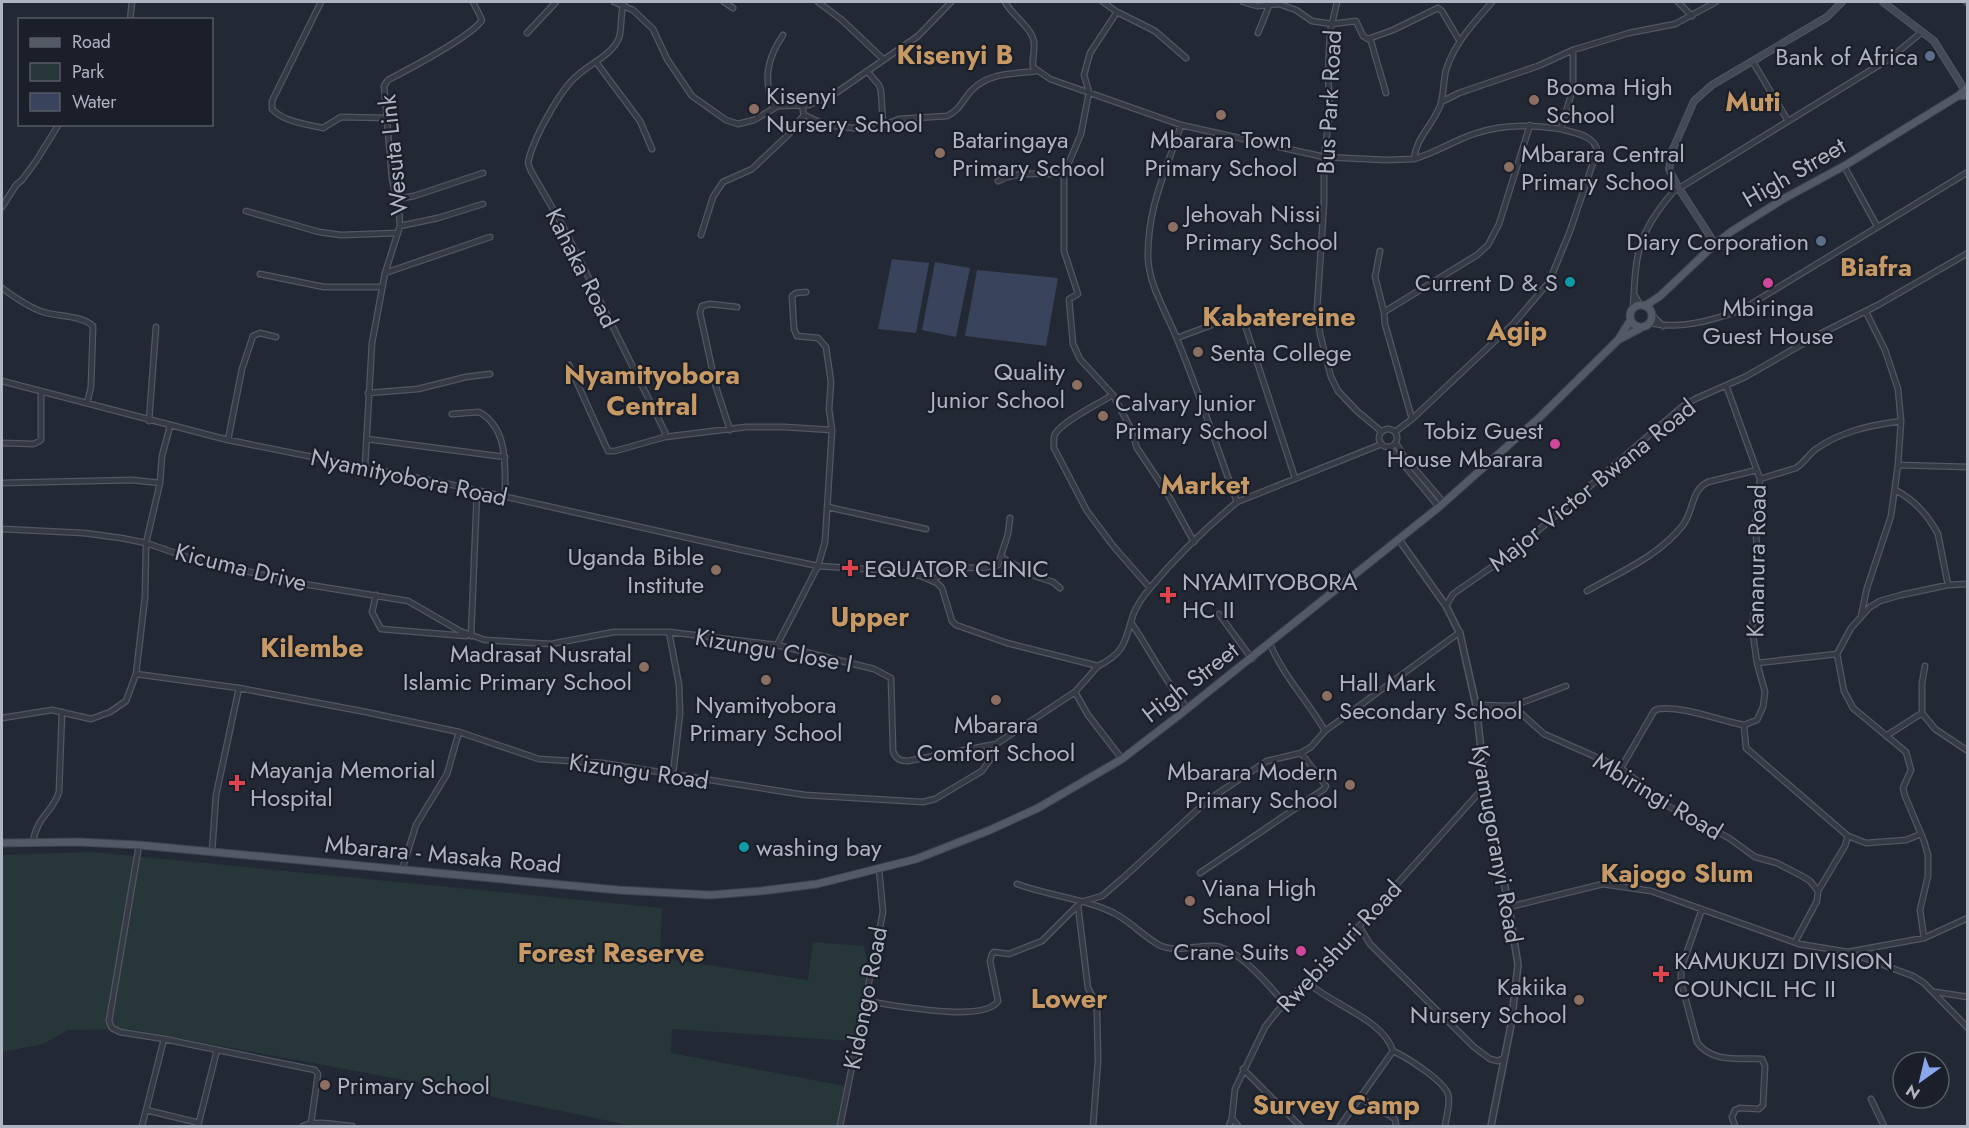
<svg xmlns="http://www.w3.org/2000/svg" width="1969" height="1128" font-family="Jost,sans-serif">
  <rect width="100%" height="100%" fill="#222834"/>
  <!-- green -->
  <path fill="#273739" d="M92 852 662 908 660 958 808 980 813 942 864 946 868 966 853 1041 672 1029 671 1053 844 1086 838 1126H633L474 1093 129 1029 68 1030 43 1044 2 1052V855Z"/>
  <!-- water -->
  <path fill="#39445c" d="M892 259 929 263 916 333 878 329Z
    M935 262 970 268 956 337 922 330Z
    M977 270 1058 278 1046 346 965 336Z"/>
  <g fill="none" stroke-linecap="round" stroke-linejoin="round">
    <!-- minor casing -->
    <g stroke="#525763" stroke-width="7">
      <path id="minor" d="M321 2 272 101V109C284 122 306 124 323 128L341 117 387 118
        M614 2 633 10 653 29 667 59 692 96 726 120 738 124 754 120 778 106 809 105 833 95 918 36 951 2
        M624 2C620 14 622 30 619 38 612 55 591 63 578 75 560 89 532 141 528 163L531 171 564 228 665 432V437L746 427H784L832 430 825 542 818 566 777 645
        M724 2 733 8
        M818 2 842 20 883 59
        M1005 2C1012 15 1032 28 1034 42 1035 50 1032 59 1033 67L1050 79 1181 125 1324 157 1386 160 1414 159C1416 138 1432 126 1440 106 1444 95 1443 82 1446 70 1455 42 1474 23 1492 2
        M1103 2 1117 12 1155 31 1186 58
        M1243 2 1257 6 1279 4 1296 10 1312 21 1332 24 1356 21 1363 36 1368 39 1393 30 1438 8 1442 11 1459 40
        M1337 2 1330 32 1328 76 1330 111 1324 157V203L1317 309 1320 334 1331 377 1338 391 1357 411 1382 432
        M1678 2 1692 16
        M1966 2 1968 3
        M130 20 132 2
        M527 33 556 2
        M1258 33 1269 6
        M1370 38 1386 93
        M596 62 640 121 652 149
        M1753 62 1788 121
        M867 71 879 85 881 91 883 125
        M1441 102 1459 93 1538 66 1573 50
        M802 106 804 115 826 125 862 129 876 128 899 119 947 116C960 111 964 97 973 89 990 72 1015 74 1037 71
        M773 108C764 79 766 60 783 35
        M1181 125C1166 171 1147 208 1148 258 1149 286 1167 313 1177 339 1199 392 1217 448 1237 502
        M1414 159C1431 154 1445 146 1461 139 1494 124 1526 124 1561 129
        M1844 166 1877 226
        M1064 174V251L1078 294 1069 299 1073 344 1080 359 1113 395 1130 427 1137 448 1167 493 1194 542
        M998 181C1021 170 1040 175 1064 174L1081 134 1089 92 1084 75 1090 53 1117 12
        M397 199 414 196 483 173
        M2 207 16 185 22 180 36 161 59 124
        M246 211 319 232 341 235 398 233
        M400 226 438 218 483 204
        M701 235 713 197 723 182 752 169 788 135 804 115
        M1380 251 1375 277 1384 312
        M385 273 490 237
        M260 274 324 287H382
        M2 288C14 297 28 307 43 312 59 317 80 315 93 326L91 387 87 403
        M806 292 796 293 792 296 794 329 797 336 818 338 826 347 831 382 829 409 832 430
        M1634 294 1640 305
        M1633 308C1636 254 1636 235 1673 192L1889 59 1922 32
        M1652 315 1663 326
        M1650 323C1680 330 1715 320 1743 309L1968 172
        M1177 338 1230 318 1239 317 1243 319 1295 478
        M569 365 608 451H615L665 437
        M2 381 228 440 458 486 742 550 818 566 896 571 921 576 937 583 942 588 952 621 956 625 1007 643 1098 666C1125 653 1125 641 1133 615 1137 605 1144 595 1151 587 1175 558 1207 527 1237 502L1382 444
        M1726 385 1760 479 1755 523 1758 559 1756 598 1752 628 1757 663 1765 692 1763 707 1757 720 1744 725 1746 748 1848 836 1845 846 1818 891
        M368 393 418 389 466 377 490 374
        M1113 395C1099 403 1063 421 1055 434 1053 438 1054 443 1054 448L1087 511 1114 547 1150 588
        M452 414 479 412C509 428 505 468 505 497
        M1412 419 1385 324 1384 312 1477 255 1488 245 1499 224 1530 125
        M149 421 156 327
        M1379 438a9 9 0 1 1 18 0a9 9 0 1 1-18 0Z
        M730 430 716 387 700 313 702 306 710 304 737 307
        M1395 432 1412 419 1514 323 1549 282 1570 231 1597 151C1595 135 1574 133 1561 129L1573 88V50L1629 33 1675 24 1716 2
        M367 439 505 457
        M228 440 242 369 253 336 260 333 276 337
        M2 443 34 444 41 440V392
        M1396 443 1403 455 1444 503
        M1389 447 1439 507
        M1898 465 1968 467
        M365 466 372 343 385 273 400 226 399 209 392 179 384 86 388 80C409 69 471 37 482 20L473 2
        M1760 479 1796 468C1804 463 1809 454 1816 449 1841 431 1872 425 1901 421
        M2 483 132 480 160 483
        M1895 490C1915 500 1928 515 1938 534L1948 585
        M828 507 926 529
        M2 529 84 533 121 538 146 543 199 561 218 565 304 584 408 601 460 631 485 640 551 644 614 632H669L777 645 874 669 891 678 893 751C896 759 899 761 908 761L996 744
        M1001 557 1035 576 1053 582 1060 588
        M933 581C954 559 973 573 998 565L1008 534 1010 518
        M1587 591C1620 572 1659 556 1683 525 1694 510 1691 490 1708 482L1757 470
        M376 595 372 612 381 629 466 636
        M1446 606 1453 594 1512 553 1683 406 1695 399 1745 377 1820 334 1878 305 1968 253
        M1219 614 1252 659
        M1861 616 1867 588 1891 516 1898 465 1901 421 1898 389 1885 350 1866 312
        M1132 624C1151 652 1166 683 1188 709
        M669 632 679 685 680 713 673 774
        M471 636 477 491
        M1270 644C1284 677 1308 701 1325 731
        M1757 663 1837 654
        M1925 666 1922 683V713L1935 729 1968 751
        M136 674 239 688 366 712 459 732 539 759 602 763 805 795 923 802 935 799 982 771 992 757 996 744 1075 692 1098 666
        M1075 692 1088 715 1122 759
        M1476 705 1513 706 1566 686
        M1513 706 1544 734 1621 768 1666 805 1729 838 1755 857 1777 863 1802 876 1810 881 1818 891 1817 901 1795 942
        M2 718 52 710 91 719 110 712 126 701 136 674 145 597 146 543 160 483 162 456 170 426
        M1886 736 1922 713
        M1621 768 1654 711 1658 709C1685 706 1717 720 1744 725
        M1848 836 1866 843 1906 840 1921 834
        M33 842C37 816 53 812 59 792L62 712
        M139 845 109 1021 112 1028 120 1032 164 1039 315 1070 318 1074 311 1123
        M212 852 216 795 239 688
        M402 870 416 825 447 774 459 732
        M1200 873 1324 789 1326 786 1301 753
        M1017 884C1049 896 1083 898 1114 913 1131 922 1143 936 1159 945 1174 953 1198 945 1214 946 1237 947 1270 986 1284 1003
        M1078 906 1088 988 1095 1001 1097 1012 1098 1061 1093 1126
        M1509 907 1603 884 1651 891 1799 944 1848 952 1924 938 1968 918
        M1702 909 1681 969V982L1697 1042C1711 1063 1740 1058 1762 1059L1765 1066 1763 1105 1759 1109 1740 1108 1735 1110 1732 1117 1735 1126
        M1359 926 1370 944 1474 1047 1490 1059 1498 1061 1504 1058
        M1924 938 1920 910 1928 876V855L1924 841 1905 796 1903 788 1911 770 1906 752 1853 708 1844 691 1837 654 1851 628 1870 607 1880 601 1901 595 1948 585 1968 584
        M1851 953 1913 976 1924 983 1968 1028
        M1307 982C1332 1005 1383 1019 1393 1051 1406 1057 1443 1080 1448 1094 1451 1103 1446 1117 1445 1126
        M1935 992 1968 997
        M865 1001C890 1004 984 1024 998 1001L990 961 992 954 994 952 1009 954 1042 941 1081 902 1102 896 1122 879 1208 800 1267 761 1301 753 1311 747 1325 731 1460 632
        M1243 1069 1300 1126
        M1360 1098 1395 1119 1396 1126
        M1871 1099 1884 1126
        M146 1110 199 1123
        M1232 1118 1238 1126
        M142 1126 164 1039
        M198 1126 217 1050
        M303 1126C318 1120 336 1125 352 1126
        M840 1126 883 912 879 869
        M1229 1126 1232 1118 1235 1089 1265 1027 1284 1003 1327 962 1485 786
        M1340 1126 1393 1051"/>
    </g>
    <!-- tertiary casing -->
    <g stroke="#525763" stroke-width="8">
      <path id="tertiary" d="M1400 541 1446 606 1460 634 1476 705 1486 794 1509 907 1518 965 1511 1025 1491 1126"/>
    </g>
    <!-- secondary casing -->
    <g stroke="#525763" stroke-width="8">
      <path id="secondary" d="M1883 2 1934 41 1966 92
        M1715 244 1678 187 1669 169 1673 149 1694 101 1712 85 1827 17 1842 2"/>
    </g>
    <!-- primary casing -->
    <g stroke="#3e434e" stroke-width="9">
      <path id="primary" d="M1958 96 1968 95
        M1630 316a11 11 0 1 1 22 0a11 11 0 1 1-22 0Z
        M1645 306 1660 296 1715 244 1732 231 1785 198 1844 166 1958 96 1968 87
        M1620 339 1641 328
        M2 843 79 842 139 845 618 890 710 895 761 891 817 884 916 859 990 830 1038 808 1122 759 1178 716 1439 507 1540 417 1618 340 1630 321"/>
    </g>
    <!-- minor -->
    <use href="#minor" stroke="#353a45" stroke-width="4.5"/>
    <!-- tertiary -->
    <use href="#tertiary" stroke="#353a45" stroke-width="5"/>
    <!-- secondary -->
    <use href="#secondary" stroke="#434957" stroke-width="6"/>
    <!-- primary -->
    <use href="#primary" stroke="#535965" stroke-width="7"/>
  </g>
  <!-- markers -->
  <g fill="#5c6f8a" stroke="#1a1f29" stroke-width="2">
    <circle cx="1930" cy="56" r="6"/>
    <circle cx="1821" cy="241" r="6"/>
  </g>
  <g fill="#8d6e63" stroke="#1a1f29" stroke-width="2">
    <circle cx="1534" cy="100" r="6"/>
    <circle cx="754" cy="109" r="6"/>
    <circle cx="1221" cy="115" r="6"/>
    <circle cx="940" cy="153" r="6"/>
    <circle cx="1509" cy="167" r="6"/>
    <circle cx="1173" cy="227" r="6"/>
    <circle cx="1198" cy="352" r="6"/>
    <circle cx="1077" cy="385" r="6"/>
    <circle cx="1103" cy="416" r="6"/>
    <circle cx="716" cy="570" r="6"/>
    <circle cx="644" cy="667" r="6"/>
    <circle cx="766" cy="680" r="6"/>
    <circle cx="1327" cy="696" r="6"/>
    <circle cx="996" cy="700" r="6"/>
    <circle cx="1350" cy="785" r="6"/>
    <circle cx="1190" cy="901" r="6"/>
    <circle cx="1579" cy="1000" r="6"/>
    <circle cx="325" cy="1085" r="6"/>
  </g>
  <g fill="#0f9aa8" stroke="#1a1f29" stroke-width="2">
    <circle cx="1570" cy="282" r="6"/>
    <circle cx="744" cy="847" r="6"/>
  </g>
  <g fill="#d1479c" stroke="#1a1f29" stroke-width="2">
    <circle cx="1768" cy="283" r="6"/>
    <circle cx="1555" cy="444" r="6"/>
    <circle cx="1301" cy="951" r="6"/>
  </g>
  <g fill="#e0444e" stroke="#1a1f29" stroke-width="2">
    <path d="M847 559h6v6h6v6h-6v6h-6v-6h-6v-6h6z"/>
    <path d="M1165 586h6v6h6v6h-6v6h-6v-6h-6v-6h6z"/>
    <path d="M234 774h6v6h6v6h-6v6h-6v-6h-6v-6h6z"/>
    <path d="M1658 965h6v6h6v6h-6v6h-6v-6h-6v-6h6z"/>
  </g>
  <g text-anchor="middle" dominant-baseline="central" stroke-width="4.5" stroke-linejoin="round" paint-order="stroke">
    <!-- poi labels -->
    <g font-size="24" fill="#afb4c2" stroke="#1a1f29" text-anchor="start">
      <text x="1918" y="56" text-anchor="end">Bank of Africa</text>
      <text x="1546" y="86">Booma High<tspan x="1546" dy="28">School</tspan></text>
      <text x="766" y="95">Kisenyi<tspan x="766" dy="28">Nursery School</tspan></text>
      <text x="952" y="139">Bataringaya<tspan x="952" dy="28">Primary School</tspan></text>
      <text x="1221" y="139" text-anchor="middle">Mbarara Town<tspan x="1221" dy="28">Primary School</tspan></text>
      <text x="1521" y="153">Mbarara Central<tspan x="1521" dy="28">Primary School</tspan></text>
      <text x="1185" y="213">Jehovah Nissi<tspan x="1185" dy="28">Primary School</tspan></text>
      <text x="1809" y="241" text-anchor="end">Diary Corporation</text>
      <text x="1558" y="282" text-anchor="end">Current D &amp; S</text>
      <text x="1768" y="307" text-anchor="middle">Mbiringa<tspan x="1768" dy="28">Guest House</tspan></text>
      <text x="1210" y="352">Senta College</text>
      <text x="1065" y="371" text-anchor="end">Quality<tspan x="1065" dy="28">Junior School</tspan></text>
      <text x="1115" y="402">Calvary Junior<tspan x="1115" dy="28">Primary School</tspan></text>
      <text x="1543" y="430" text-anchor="end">Tobiz Guest<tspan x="1543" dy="28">House Mbarara</tspan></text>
      <text x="704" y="556" text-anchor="end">Uganda Bible<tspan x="704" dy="28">Institute</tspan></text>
      <text x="864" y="568">EQUATOR CLINIC</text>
      <text x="1182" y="581">NYAMITYOBORA<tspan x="1182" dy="28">HC II</tspan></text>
      <text x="632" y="653" text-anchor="end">Madrasat Nusratal<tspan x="632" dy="28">Islamic Primary School</tspan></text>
      <text x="1339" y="682">Hall Mark<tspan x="1339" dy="28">Secondary School</tspan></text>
      <text x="766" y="704" text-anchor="middle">Nyamityobora<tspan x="766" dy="28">Primary School</tspan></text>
      <text x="996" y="724" text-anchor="middle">Mbarara<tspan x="996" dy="28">Comfort School</tspan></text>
      <text x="250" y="769">Mayanja Memorial<tspan x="250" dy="28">Hospital</tspan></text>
      <text x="1338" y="771" text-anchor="end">Mbarara Modern<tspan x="1338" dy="28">Primary School</tspan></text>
      <text x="756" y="847">washing bay</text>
      <text x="1202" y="887">Viana High<tspan x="1202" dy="28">School</tspan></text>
      <text x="1289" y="951" text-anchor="end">Crane Suits</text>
      <text x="1674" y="960">KAMUKUZI DIVISION<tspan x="1674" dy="28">COUNCIL HC II</tspan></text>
      <text x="1567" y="986" text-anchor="end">Kakiika<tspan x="1567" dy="28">Nursery School</tspan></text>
      <text x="337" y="1085">Primary School</text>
    </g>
    <!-- street labels -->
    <g font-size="24" fill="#afb4c2" stroke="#1a1f29">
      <text transform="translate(1329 102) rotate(-87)">Bus Park Road</text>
      <text transform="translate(393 155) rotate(-96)">Wesuta Link</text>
      <text transform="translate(1794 172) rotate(-30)">High Street</text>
      <text transform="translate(582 268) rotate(63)">Kahaka Road</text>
      <text transform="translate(409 477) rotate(12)">Nyamityobora Road</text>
      <text transform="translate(1592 485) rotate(-39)">Major Victor Bwana Road</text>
      <text transform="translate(1756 561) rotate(-89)">Kananura Road</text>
      <text transform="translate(241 567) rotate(14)">Kicuma Drive</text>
      <text transform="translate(774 650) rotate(10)">Kizungu Close I</text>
      <text transform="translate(1190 682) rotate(-38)">High Street</text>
      <text transform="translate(639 771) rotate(8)">Kizungu Road</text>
      <text transform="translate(1658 796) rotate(31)">Mbiringi Road</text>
      <text transform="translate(1497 844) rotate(80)">Kyamugoranyi Road</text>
      <text transform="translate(443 854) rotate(5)">Mbarara - Masaka Road</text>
      <text transform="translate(1339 946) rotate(-47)">Rwebishuri Road</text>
      <text transform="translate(865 998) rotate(-79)">Kidongo Road</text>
    </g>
    <!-- neighbourhood labels -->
    <g font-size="26" font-weight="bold" fill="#c79965" stroke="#1a1f29">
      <text x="1876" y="267">Biafra</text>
      <text x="1677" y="873">Kajogo Slum</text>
    </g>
    <!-- quarter labels -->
    <g font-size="27" font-weight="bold" fill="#c79965" stroke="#1a1f29">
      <text x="955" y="54">Kisenyi B</text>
      <text x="1753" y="101">Muti</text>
      <text x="1279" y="316">Kabatereine</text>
      <text x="1517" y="330">Agip</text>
      <text x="652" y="374">Nyamityobora<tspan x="652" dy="31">Central</tspan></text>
      <text x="1205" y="484">Market</text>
      <text x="870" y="616">Upper</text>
      <text x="312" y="647">Kilembe</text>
      <text x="611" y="952">Forest Reserve</text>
      <text x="1069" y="998">Lower</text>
      <text x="1336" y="1104">Survey Camp</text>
    </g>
  </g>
  <!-- border -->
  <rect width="1969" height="1128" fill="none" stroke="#afb4c2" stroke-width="6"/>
  <!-- legend -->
  <rect x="18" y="18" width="195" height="108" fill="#1a1f29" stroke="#565b66" stroke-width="1.5"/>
  <rect x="30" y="38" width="30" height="9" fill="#535965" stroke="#565b66" stroke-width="1.5"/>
  <text x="72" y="48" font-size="18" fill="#afb4c2">Road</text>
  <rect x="30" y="63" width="30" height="18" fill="#273739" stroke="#565b66" stroke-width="1.5"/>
  <text x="72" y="78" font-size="18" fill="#afb4c2">Park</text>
  <rect x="30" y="93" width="30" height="18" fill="#39445c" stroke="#565b66" stroke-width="1.5"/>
  <text x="72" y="108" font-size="18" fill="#afb4c2">Water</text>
  <!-- north arrow -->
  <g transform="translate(1921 1080) rotate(214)"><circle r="28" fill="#1a1f29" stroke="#565b66" stroke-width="1.5"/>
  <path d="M0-4.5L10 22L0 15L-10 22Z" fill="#8aa6ec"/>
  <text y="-9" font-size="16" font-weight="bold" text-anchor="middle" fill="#afb4c2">N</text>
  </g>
</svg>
